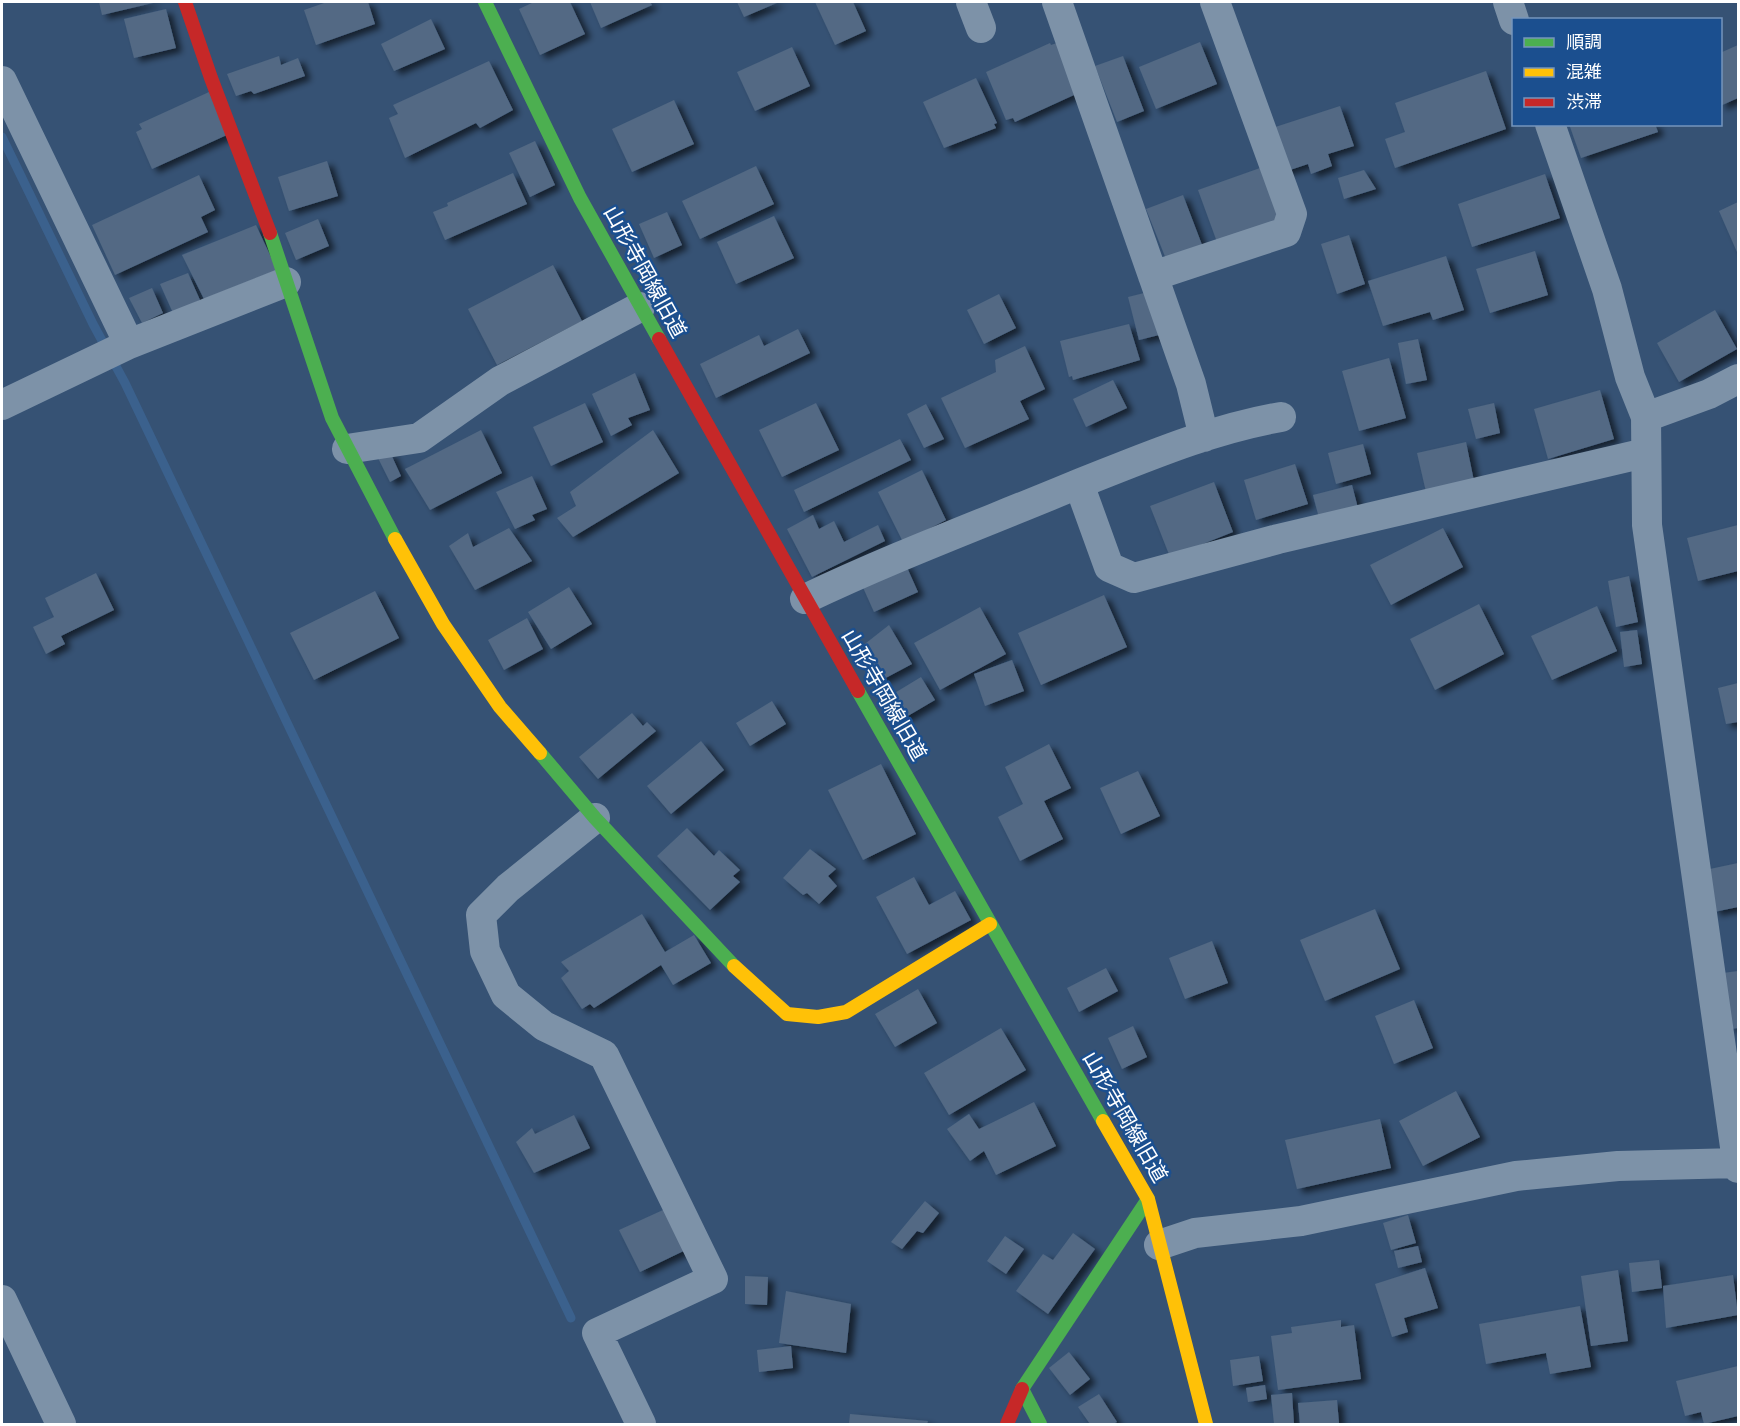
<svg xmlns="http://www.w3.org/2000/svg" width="1740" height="1426" font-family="'Fira Sans Condensed','Noto Sans JP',sans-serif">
  <defs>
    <filter id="shadow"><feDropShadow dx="6" dy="4" stdDeviation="3" flood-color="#0009"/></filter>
  </defs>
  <rect width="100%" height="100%" fill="#365274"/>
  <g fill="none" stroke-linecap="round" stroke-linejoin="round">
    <!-- stream -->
    <path stroke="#3b618d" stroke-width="9" d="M2 137 93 324 125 383 571 1318"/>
  </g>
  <!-- building -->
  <path fill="#526984" filter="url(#shadow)" d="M99 2H157L102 15Z
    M327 2H368L375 24 316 45 304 10Z
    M534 2H570L585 34 540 55 519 9Z
    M590 2H650L652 5 601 28Z
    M737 2H779L744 17Z
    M815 2H853L866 31 835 45Z
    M166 9 176 48 134 58 124 19Z
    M431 19 445 49 394 71 381 44Z
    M1060 42 1074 95 1015 122 1013 118 1006 120 986 72 1050 43 1051 45Z
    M1200 42 1217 84 1156 109 1139 67Z
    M1738 45V98L1720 106V53Z
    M792 47 810 86 755 111 737 72Z
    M279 56 281 65 298 58 305 76 254 94 251 91 236 96 227 74Z
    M1123 56 1144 111 1117 122 1095 66Z
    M489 61 513 110 480 128 476 123 405 158 389 118 398 114 393 105Z
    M1486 71 1506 129 1395 168 1385 139 1405 132 1395 103Z
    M976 78 997 123 994 124 996 128 944 148 923 102Z
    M209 92 229 134 152 169 136 132 142 129 139 124Z
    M674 100 694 144 632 172 612 129Z
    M1340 106 1354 146 1328 154 1332 166 1311 174 1308 164 1281 173 1266 130Z
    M1569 124H1655L1658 132 1581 158Z
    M535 141 555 185 530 197 509 153Z
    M327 161 338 196 289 211 278 177Z
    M756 166 774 204 700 239 682 201Z
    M1260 168 1279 219 1217 242 1198 190Z
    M1364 170 1376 189 1344 199 1338 178Z
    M513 173 527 204 445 240 433 212 448 206 447 203Z
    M1545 174 1560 218 1472 247 1458 204Z
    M199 175 215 210 201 217 208 232 115 275 92 225Z
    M1183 195 1204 250 1168 264 1146 209Z
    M1738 202V251L1737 252 1719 211Z
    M667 212 682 245 654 258 639 224Z
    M774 216 794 258 736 284 717 242Z
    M318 219 329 246 296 260 285 233Z
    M256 225 277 270 204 299 182 255Z
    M1349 235 1365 284 1337 294 1321 244Z
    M1535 251 1548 295 1490 313 1476 269Z
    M1446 256 1464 310 1433 320 1430 312 1383 326 1368 281Z
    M553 265 582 321 497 365 468 309Z
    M188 273 200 300 173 313 160 284Z
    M152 288 163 313 142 323 129 298Z
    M1152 291 1163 334 1139 340 1128 297Z
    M999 294 1016 328 984 344 967 310Z
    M1715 310 1737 349 1679 382 1657 343Z
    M1129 324 1140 360 1073 380 1072 376 1069 377 1060 341Z
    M798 329 810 353 716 398 700 364 759 335 764 346Z
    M1418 339 1427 380 1406 384 1398 343Z
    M1025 346 1045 389 1020 401 1029 419 965 448 941 398 996 372 995 360Z
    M1389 358 1406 418 1359 431 1342 371Z
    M635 373 650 410 628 418 632 425 611 436 592 394Z
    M1113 380 1127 408 1086 427 1073 399Z
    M1600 390 1614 439 1548 459 1534 409Z
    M585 403 603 442 551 466 533 427Z
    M816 403 839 450 782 477 759 430Z
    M1494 403 1500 433 1476 439 1468 409Z
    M926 404 944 439 924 448 907 414Z
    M481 430 502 473 430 510 405 469Z
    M653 430 679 473 573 537 557 518 576 506 570 492Z
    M900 439 911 460 804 512 794 490Z
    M1466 442 1474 481 1426 492 1417 453Z
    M1363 444 1371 474 1336 484 1328 453Z
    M390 452 401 476 390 482 378 458Z
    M1295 464 1308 504 1256 520 1244 480Z
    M922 470 946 520 903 542 878 492Z
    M532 476 547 509 532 515 535 520 515 529 496 492Z
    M1214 482 1233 532 1170 557 1150 506Z
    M1352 485 1358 508 1319 518 1313 495Z
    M813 515 819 529 834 521 844 542 878 525 885 541 812 577 787 529Z
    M1738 525V571L1698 581 1687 538Z
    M509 528 532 561 475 590 449 546 468 533 473 547Z
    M1443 528 1463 567 1391 605 1370 565Z
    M905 563 918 592 874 612 861 583Z
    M96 573 114 610 61 636 65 644 46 654 33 627 54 617 45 598Z
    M1629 576 1638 622 1616 627 1608 581Z
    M569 587 592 624 551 649 528 612Z
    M375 591 399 638 314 680 290 633Z
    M1104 595 1127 647 1041 685 1018 633Z
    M1479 604 1504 654 1435 690 1410 639Z
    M1597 606 1617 651 1552 680 1531 636Z
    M980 607 1006 654 940 690 914 643Z
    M527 618 543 649 504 670 488 640Z
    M889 625 912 664 880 681 861 647Z
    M1637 630 1642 664 1624 667 1620 632Z
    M1012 660 1024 691 985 706 974 674Z
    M921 677 935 700 901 720 888 697Z
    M1738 683V722L1726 724 1718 688Z
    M772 701 786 724 750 746 736 723Z
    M632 713 643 726 647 722 656 731 598 779 579 757Z
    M701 741 724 770 671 814 647 786Z
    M1049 744 1071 788 1044 801 1063 839 1020 861 998 817 1023 804 1005 767Z
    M881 764 916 834 863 860 828 790Z
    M1138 771 1160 816 1121 834 1100 788Z
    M687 828 714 856 719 850 740 870 733 876 740 882 710 910 657 856Z
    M810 849 836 869 828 876 837 886 819 904 807 893 803 895 783 878Z
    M1738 863V907L1714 912 1705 870Z
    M914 877 929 905 955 891 971 920 907 954 876 897Z
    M1375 909 1400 969 1325 1001 1300 940Z
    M642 914 665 952 694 935 711 963 673 985 661 965 594 1008 590 1004 582 1009 561 978 569 971 561 962Z
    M1212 941 1228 983 1185 999 1169 958Z
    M1106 968 1118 991 1079 1012 1067 988Z
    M1738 971V1028L1731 1029 1723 973Z
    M918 989 937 1023 895 1047 875 1014Z
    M1414 1000 1433 1048 1394 1064 1375 1016Z
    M1133 1026 1147 1057 1122 1069 1108 1038Z
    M1001 1028 1026 1070 949 1115 924 1073Z
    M1456 1091 1480 1137 1423 1166 1399 1121Z
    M1034 1102 1056 1146 996 1175 984 1151 970 1161 947 1129 969 1114 979 1129Z
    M574 1115 590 1148 534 1173 516 1142 532 1128 535 1134Z
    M1380 1119 1391 1168 1297 1189 1285 1140Z
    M925 1201 939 1213 923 1233 917 1231 902 1249 891 1242Z
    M674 1205 694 1246 640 1272 619 1230Z
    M1408 1215 1416 1243 1391 1250 1383 1223Z
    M1073 1233 1095 1249 1048 1314 1016 1291 1043 1254 1053 1260Z
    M1005 1236 1024 1249 1006 1274 987 1261Z
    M1418 1246 1422 1262 1398 1268 1394 1251Z
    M1659 1260 1662 1288 1632 1292 1629 1263Z
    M1425 1268 1438 1308 1404 1318 1408 1332 1392 1337 1375 1284Z
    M1618 1270 1628 1341 1591 1346 1581 1276Z
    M1733 1275 1738 1315 1666 1328 1663 1286Z
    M745 1276 768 1277 767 1305 745 1304Z
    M786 1291 851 1304 846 1353 779 1343Z
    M1580 1306 1591 1367 1550 1374 1546 1353 1486 1364 1479 1324Z
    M1341 1320V1327L1354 1325 1361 1379 1278 1390 1271 1336 1292 1333 1291 1327Z
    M791 1346 793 1368 759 1372 757 1350Z
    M1069 1352 1090 1379 1070 1395 1049 1368Z
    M1259 1356 1263 1381 1233 1386 1230 1360Z
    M1738 1366V1416L1704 1424 1701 1412 1685 1416 1676 1381Z
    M1265 1385 1267 1399 1248 1402 1246 1388Z
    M1292 1393 1294 1424H1274L1271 1395Z
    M1099 1394 1117 1422 1113 1424H1090L1078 1407Z
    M1337 1400 1339 1423 1300 1424 1298 1403Z
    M850 1414 928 1421 927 1424H849Z"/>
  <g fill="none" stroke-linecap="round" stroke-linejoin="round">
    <!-- street -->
    <path stroke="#7d92a8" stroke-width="30" d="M971 2 981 28
      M1057 2 1191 384 1204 437
      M1508 2 1514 20
      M2 81 129 344
      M1550 124 1607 289 1630 377 1646 417 1647 525 1738 1168
      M1153 276 1286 232 1292 214 1215 2
      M2 405 129 344 286 282
      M1646 417 1709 394 1738 379
      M347 449 419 438 500 381 640 307
      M1079 484 1109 567 1134 578 1278 539 1645 453
      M805 599C895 556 987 522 1078 484 1144 458 1211 429 1281 417
      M595 818 508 888 481 915 485 951 506 995 544 1026 604 1055 713 1279 597 1333 641 1424
      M1159 1245 1195 1233 1301 1221 1516 1176 1618 1166 1738 1163
      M2 1300 61 1424"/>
    <!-- fast -->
    <path stroke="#4caf50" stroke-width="14" d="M485 2 580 198 659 339
      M270 233 332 418 395 539
      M858 691 1103 1121
      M540 753 595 818 734 966
      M1040 1424 1022 1389 1148 1199"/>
    <!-- slow -->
    <path stroke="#ffc107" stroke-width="14" d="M395 539 443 624 500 707 540 753
      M734 966 787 1014 818 1017 846 1012 990 924
      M1103 1121 1148 1199 1206 1424"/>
    <!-- jam -->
    <path stroke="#c62828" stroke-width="14" d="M185 2 211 78 270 233
      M659 339 858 691
      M1007 1424 1022 1389"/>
  </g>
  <g text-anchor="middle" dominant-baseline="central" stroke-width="5" stroke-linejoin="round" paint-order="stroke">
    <!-- street labels -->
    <g font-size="21" fill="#fff" stroke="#1b4f8f">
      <text transform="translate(645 272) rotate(61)">山形寺岡線旧道</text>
      <text transform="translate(884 695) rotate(60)">山形寺岡線旧道</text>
      <text transform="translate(1125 1117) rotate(60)">山形寺岡線旧道</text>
    </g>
  </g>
  <!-- border -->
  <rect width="1740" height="1426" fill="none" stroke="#ffffff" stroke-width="6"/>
  <!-- legend -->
  <rect x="1512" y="18" width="210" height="108" fill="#1b4f8f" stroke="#7695bc" stroke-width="1.5"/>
  <rect x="1524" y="38" width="30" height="9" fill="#4caf50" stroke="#7695bc" stroke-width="1.5"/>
  <text x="1566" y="48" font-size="18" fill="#ffffff">順調</text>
  <rect x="1524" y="68" width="30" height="9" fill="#ffc107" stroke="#7695bc" stroke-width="1.5"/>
  <text x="1566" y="78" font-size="18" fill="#ffffff">混雑</text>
  <rect x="1524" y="98" width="30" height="9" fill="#c62828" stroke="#7695bc" stroke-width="1.5"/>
  <text x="1566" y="108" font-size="18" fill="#ffffff">渋滞</text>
</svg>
